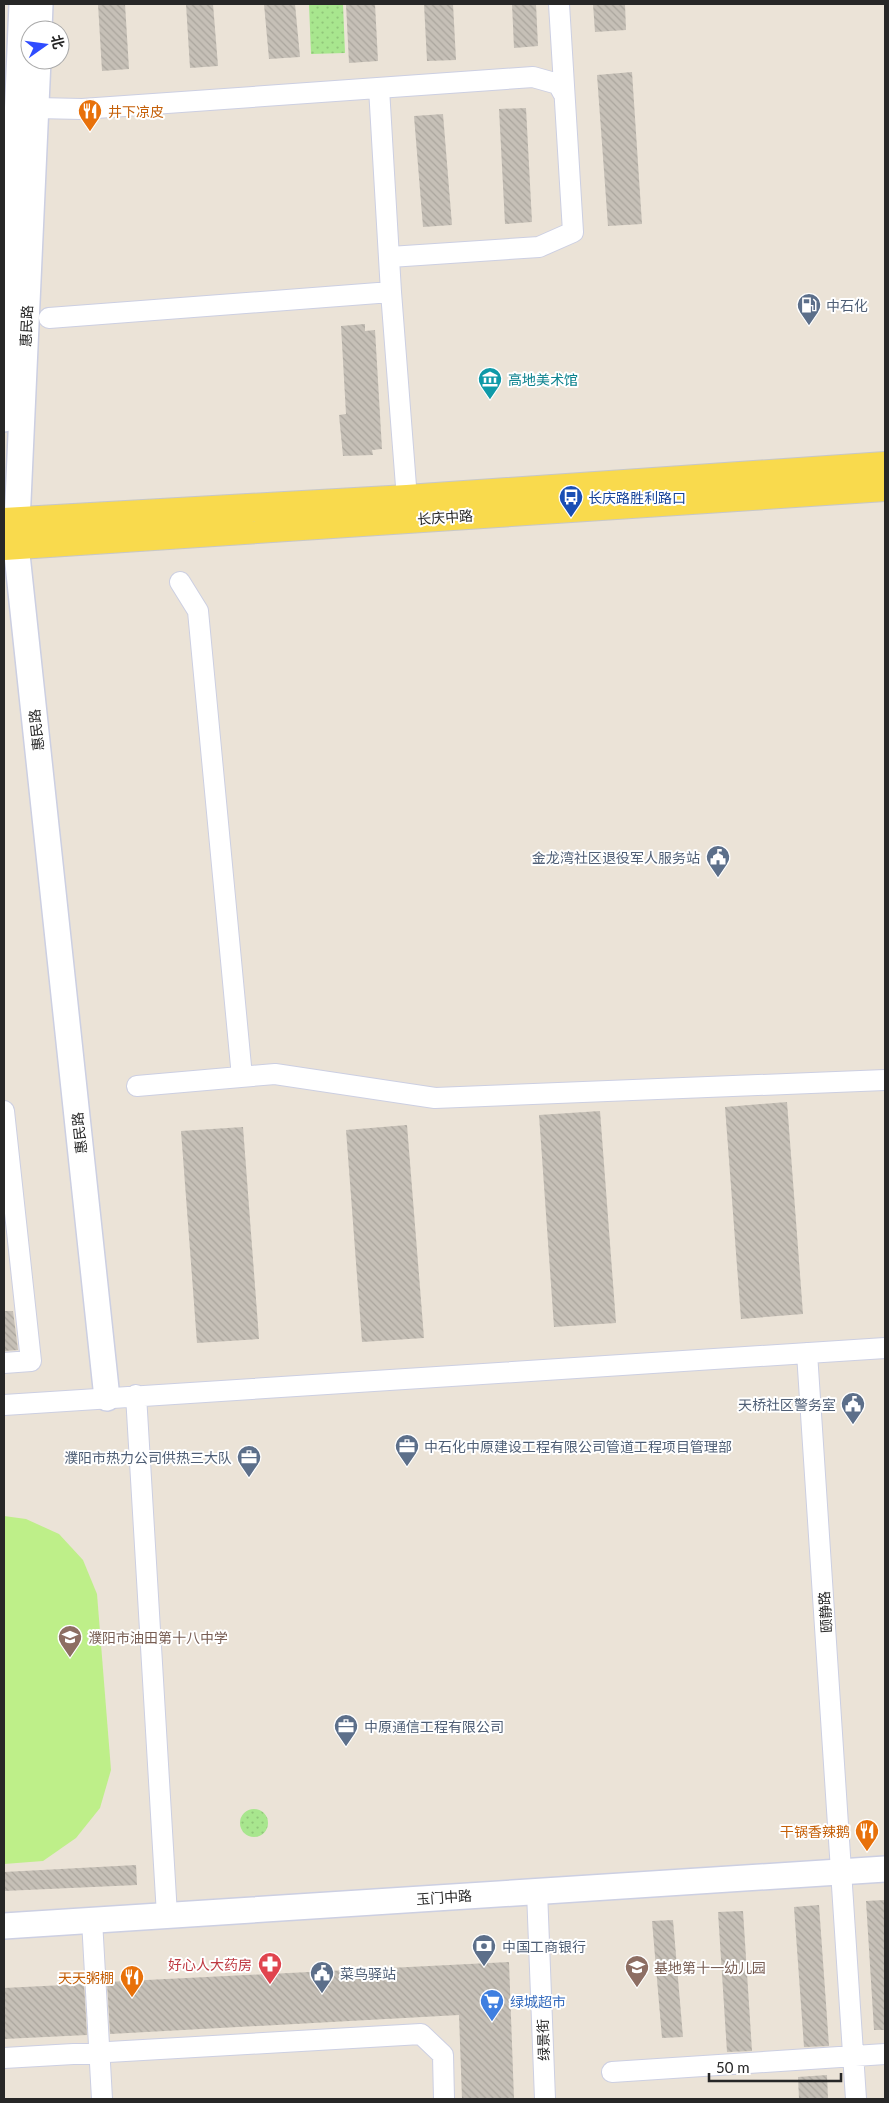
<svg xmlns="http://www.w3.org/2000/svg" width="889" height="2103" font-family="Lato,'Noto Sans SC',sans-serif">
  <defs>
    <pattern id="grass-dots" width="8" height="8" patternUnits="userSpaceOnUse" patternTransform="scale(1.25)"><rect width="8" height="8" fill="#a8e68e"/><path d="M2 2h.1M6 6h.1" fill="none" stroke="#91c57a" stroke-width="1.8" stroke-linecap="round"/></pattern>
    <pattern id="building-back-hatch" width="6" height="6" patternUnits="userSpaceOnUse" patternTransform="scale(1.25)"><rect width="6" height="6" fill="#c6c0b7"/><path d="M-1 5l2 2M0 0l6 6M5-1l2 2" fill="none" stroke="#aaa59d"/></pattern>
  </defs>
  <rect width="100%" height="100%" fill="#ebe3d7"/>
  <!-- grass -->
  <path fill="url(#grass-dots)" d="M309 4H343L345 53 311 54Z
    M240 1823a14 14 0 1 1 28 0a14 14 0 1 1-28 0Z"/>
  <!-- pitch -->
  <path fill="#beef89" d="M4 1516 26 1519 59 1534 83 1560 97 1594 111 1770 100 1808 76 1838 43 1861 4 1864Z"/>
  <!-- building -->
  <path fill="url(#building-back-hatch)" d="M98 4H125L129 69 102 71Z
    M186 4H213L218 66 190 68Z
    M264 4H295L300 57 269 59Z
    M346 4H375L378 61 349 63Z
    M424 4H453L456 60 427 61Z
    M512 4H536L538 46 514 48Z
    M593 4H625L626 30 595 32Z
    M632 72 642 224 608 226 597 75Z
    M526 108 532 222 505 224 499 109Z
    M443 114 452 225 423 227 414 116Z
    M365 324V331L375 330 382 449 372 450 373 455 343 456 339 415 346 414 341 326Z
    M787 1102 803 1314 741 1319 725 1107Z
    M600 1111 616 1323 554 1327 539 1115Z
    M407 1125 424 1338 362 1342 346 1130Z
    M243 1127 259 1339 197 1343 181 1131Z
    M4 1311H13L18 1350 4 1351Z
    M136 1865 137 1885 4 1891V1872Z
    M885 1900V2030H874L866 1901Z
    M819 1905 829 2046 804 2047 794 1907Z
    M743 1911 752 2051 727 2052 718 1912Z
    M673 1920 683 2037 662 2038 652 1921Z
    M509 1962 514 2099H462L459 2015 110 2034 107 1982Z
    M84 1984 87 2035 4 2039V1988Z
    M827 2075 828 2099H799L798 2077Z"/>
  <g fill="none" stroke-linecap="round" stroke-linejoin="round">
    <!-- minor casing -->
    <g stroke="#cccfe2" stroke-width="22">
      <path id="minor" d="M379 88 391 292 407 499
        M36 108 82 109 533 77 558 84 563 93
        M390 257 539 247 573 232 559 4
        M49 318 391 292
        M180 582 198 611 242 1077
        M137 1086 275 1074 435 1098 885 1080
        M4 1111 31 1361 4 1363
        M807 1353 856 2099
        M136 1395 167 1915
        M4 1405 885 1348
        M537 1891 545 2099
        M92 1920 102 2099
        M4 2058 421 2034 443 2055 444 2099
        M612 2072 885 2054"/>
    </g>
    <!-- tertiary casing -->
    <g stroke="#cccfe2" stroke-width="28">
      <path id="tertiary" d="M39 30 40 4
        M38 60 16 545 107 1398
        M4 419 22 4
        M4 1926 885 1869"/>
    </g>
    <!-- primary casing -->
    <g stroke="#c7c7c7" stroke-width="30">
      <path id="primary" d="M4 522 407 499 885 466
        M4 546 885 487"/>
    </g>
    <!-- minor -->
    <use href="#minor" stroke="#fff" stroke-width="20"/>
    <!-- tertiary -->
    <use href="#tertiary" stroke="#fff" stroke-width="25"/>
    <!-- primary -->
    <use href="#primary" stroke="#f9da4d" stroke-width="28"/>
  </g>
  <!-- icons -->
  <defs>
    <g id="restaurant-pin" transform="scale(1.25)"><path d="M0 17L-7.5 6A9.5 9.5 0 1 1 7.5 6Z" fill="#e8710a" stroke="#fff"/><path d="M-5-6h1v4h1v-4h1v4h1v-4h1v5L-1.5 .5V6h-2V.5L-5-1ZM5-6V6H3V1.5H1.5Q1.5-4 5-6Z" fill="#fff"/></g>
    <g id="fuel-pin" transform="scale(1.25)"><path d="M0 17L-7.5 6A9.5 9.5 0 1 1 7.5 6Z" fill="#5c6f8a" stroke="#fff"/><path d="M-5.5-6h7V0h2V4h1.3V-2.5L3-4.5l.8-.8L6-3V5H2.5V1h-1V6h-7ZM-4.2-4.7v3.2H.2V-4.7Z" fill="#fff"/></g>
    <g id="museum-pin" transform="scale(1.25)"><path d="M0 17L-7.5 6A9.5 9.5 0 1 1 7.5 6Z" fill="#0f9aa8" stroke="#fff"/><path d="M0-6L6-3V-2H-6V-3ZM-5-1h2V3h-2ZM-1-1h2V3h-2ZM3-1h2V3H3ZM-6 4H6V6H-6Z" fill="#fff"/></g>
    <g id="bus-pin" transform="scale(1.25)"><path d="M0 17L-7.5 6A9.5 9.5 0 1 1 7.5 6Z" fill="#1a4fb4" stroke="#fff"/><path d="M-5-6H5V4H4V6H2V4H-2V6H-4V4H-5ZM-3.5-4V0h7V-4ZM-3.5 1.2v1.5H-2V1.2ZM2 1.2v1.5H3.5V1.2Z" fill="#fff"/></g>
    <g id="civic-pin" transform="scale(1.25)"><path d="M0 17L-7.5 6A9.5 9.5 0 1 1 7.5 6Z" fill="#5c6f8a" stroke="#fff"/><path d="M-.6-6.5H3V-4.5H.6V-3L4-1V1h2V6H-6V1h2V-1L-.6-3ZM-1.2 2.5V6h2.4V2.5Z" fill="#fff"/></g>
    <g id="office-pin" transform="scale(1.25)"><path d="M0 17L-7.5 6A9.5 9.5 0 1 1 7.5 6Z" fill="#5c6f8a" stroke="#fff"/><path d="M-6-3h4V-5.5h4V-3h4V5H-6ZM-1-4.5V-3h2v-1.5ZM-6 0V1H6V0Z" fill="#fff"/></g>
    <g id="school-pin" transform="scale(1.25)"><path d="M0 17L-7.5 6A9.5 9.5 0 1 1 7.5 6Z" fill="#8d6e63" stroke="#fff"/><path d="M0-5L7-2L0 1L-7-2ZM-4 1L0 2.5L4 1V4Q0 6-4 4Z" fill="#fff"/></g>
    <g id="bank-pin" transform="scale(1.25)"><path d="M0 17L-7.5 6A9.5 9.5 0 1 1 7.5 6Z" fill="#5c6f8a" stroke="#fff"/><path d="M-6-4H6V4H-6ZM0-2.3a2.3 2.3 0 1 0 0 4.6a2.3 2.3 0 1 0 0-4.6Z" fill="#fff"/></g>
    <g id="pharmacy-pin" transform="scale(1.25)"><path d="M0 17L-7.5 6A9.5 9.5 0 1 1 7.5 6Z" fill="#e0444e" stroke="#fff"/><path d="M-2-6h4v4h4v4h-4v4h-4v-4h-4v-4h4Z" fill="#fff"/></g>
    <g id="supermarket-pin" transform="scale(1.25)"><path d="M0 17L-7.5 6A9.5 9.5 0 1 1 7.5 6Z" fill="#3f7fe0" stroke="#fff"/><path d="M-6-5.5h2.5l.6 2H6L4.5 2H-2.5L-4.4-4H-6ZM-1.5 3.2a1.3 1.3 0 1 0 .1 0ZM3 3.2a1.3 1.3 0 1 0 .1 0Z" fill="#fff"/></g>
  </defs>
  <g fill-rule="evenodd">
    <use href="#restaurant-pin" x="90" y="111"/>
    <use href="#fuel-pin" x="809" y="305"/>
    <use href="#museum-pin" x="490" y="379"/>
    <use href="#bus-pin" x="571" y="497"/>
    <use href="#civic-pin" x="718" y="857"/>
    <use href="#civic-pin" x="853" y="1404"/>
    <use href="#office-pin" x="407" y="1446"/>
    <use href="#office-pin" x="249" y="1457"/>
    <use href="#school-pin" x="70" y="1637"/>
    <use href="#office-pin" x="346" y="1726"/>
    <use href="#restaurant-pin" x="867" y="1831"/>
    <use href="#bank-pin" x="484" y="1946"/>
    <use href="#pharmacy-pin" x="270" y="1964"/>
    <use href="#school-pin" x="637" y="1967"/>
    <use href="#civic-pin" x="322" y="1973"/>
    <use href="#restaurant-pin" x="132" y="1977"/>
    <use href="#supermarket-pin" x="492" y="2001"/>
  </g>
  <g text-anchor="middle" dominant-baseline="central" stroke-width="4" stroke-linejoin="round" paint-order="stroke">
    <!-- food labels -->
    <g font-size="14" fill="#c56008" stroke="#fff" text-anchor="end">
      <text x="108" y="111" text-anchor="start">井下凉皮</text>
      <text x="850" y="1831">干锅香辣鹅</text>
      <text x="114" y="1977">天天粥棚</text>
    </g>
    <!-- service labels -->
    <g font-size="14" fill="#4e5e75" stroke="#fff" text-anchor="start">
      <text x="826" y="305">中石化</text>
      <text x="700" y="857" text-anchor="end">金龙湾社区退役军人服务站</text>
      <text x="836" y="1404" text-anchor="end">天桥社区警务室</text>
      <text x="424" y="1446">中石化中原建设工程有限公司管道工程项目管理部</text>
      <text x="232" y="1457" text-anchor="end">濮阳市热力公司供热三大队</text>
      <text x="364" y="1726">中原通信工程有限公司</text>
      <text x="502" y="1946">中国工商银行</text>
      <text x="340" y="1973">菜鸟驿站</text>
    </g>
    <!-- street labels -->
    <g font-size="14" fill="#272727" stroke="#fff">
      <text transform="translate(26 326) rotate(-87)">惠民路</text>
      <text transform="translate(445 517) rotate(-4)">长庆中路</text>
      <text transform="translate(36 730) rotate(-96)">惠民路</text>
      <text transform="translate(79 1133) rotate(-96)">惠民路</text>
      <text transform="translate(825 1612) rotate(-94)">颐静路</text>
      <text transform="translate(444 1897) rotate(-4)">玉门中路</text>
      <text transform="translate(543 2040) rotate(-92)">绿景街</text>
    </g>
    <!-- culture labels -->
    <g font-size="14" fill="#0d838f" stroke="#fff" text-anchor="start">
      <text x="508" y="379">高地美术馆</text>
    </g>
    <!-- transit labels -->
    <g font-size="14" fill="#164399" stroke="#fff" text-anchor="start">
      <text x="588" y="497">长庆路胜利路口</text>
    </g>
    <!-- education labels -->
    <g font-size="14" fill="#785e54" stroke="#fff" text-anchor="start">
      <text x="88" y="1637">濮阳市油田第十八中学</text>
      <text x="654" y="1967">基地第十一幼儿园</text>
    </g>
    <!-- health labels -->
    <g font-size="14" fill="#be3a42" stroke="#fff" text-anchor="end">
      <text x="252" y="1964">好心人大药房</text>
    </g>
    <!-- shop labels -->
    <g font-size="14" fill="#366cbe" stroke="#fff" text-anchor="start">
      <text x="510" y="2001">绿城超市</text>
    </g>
  </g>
  <!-- border -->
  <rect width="889" height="2103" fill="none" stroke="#272727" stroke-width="10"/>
  <!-- north arrow -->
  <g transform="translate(45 45) rotate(76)"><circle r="24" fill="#ffffff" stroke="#a9a9a9"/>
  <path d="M0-4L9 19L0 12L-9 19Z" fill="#2f4cff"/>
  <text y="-8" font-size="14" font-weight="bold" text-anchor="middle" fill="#272727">北</text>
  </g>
  <!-- scale -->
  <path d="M709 2073v8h132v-8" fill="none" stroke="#272727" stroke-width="2.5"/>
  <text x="716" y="2073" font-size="15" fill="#272727" stroke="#ffffff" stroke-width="4" paint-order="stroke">50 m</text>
</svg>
